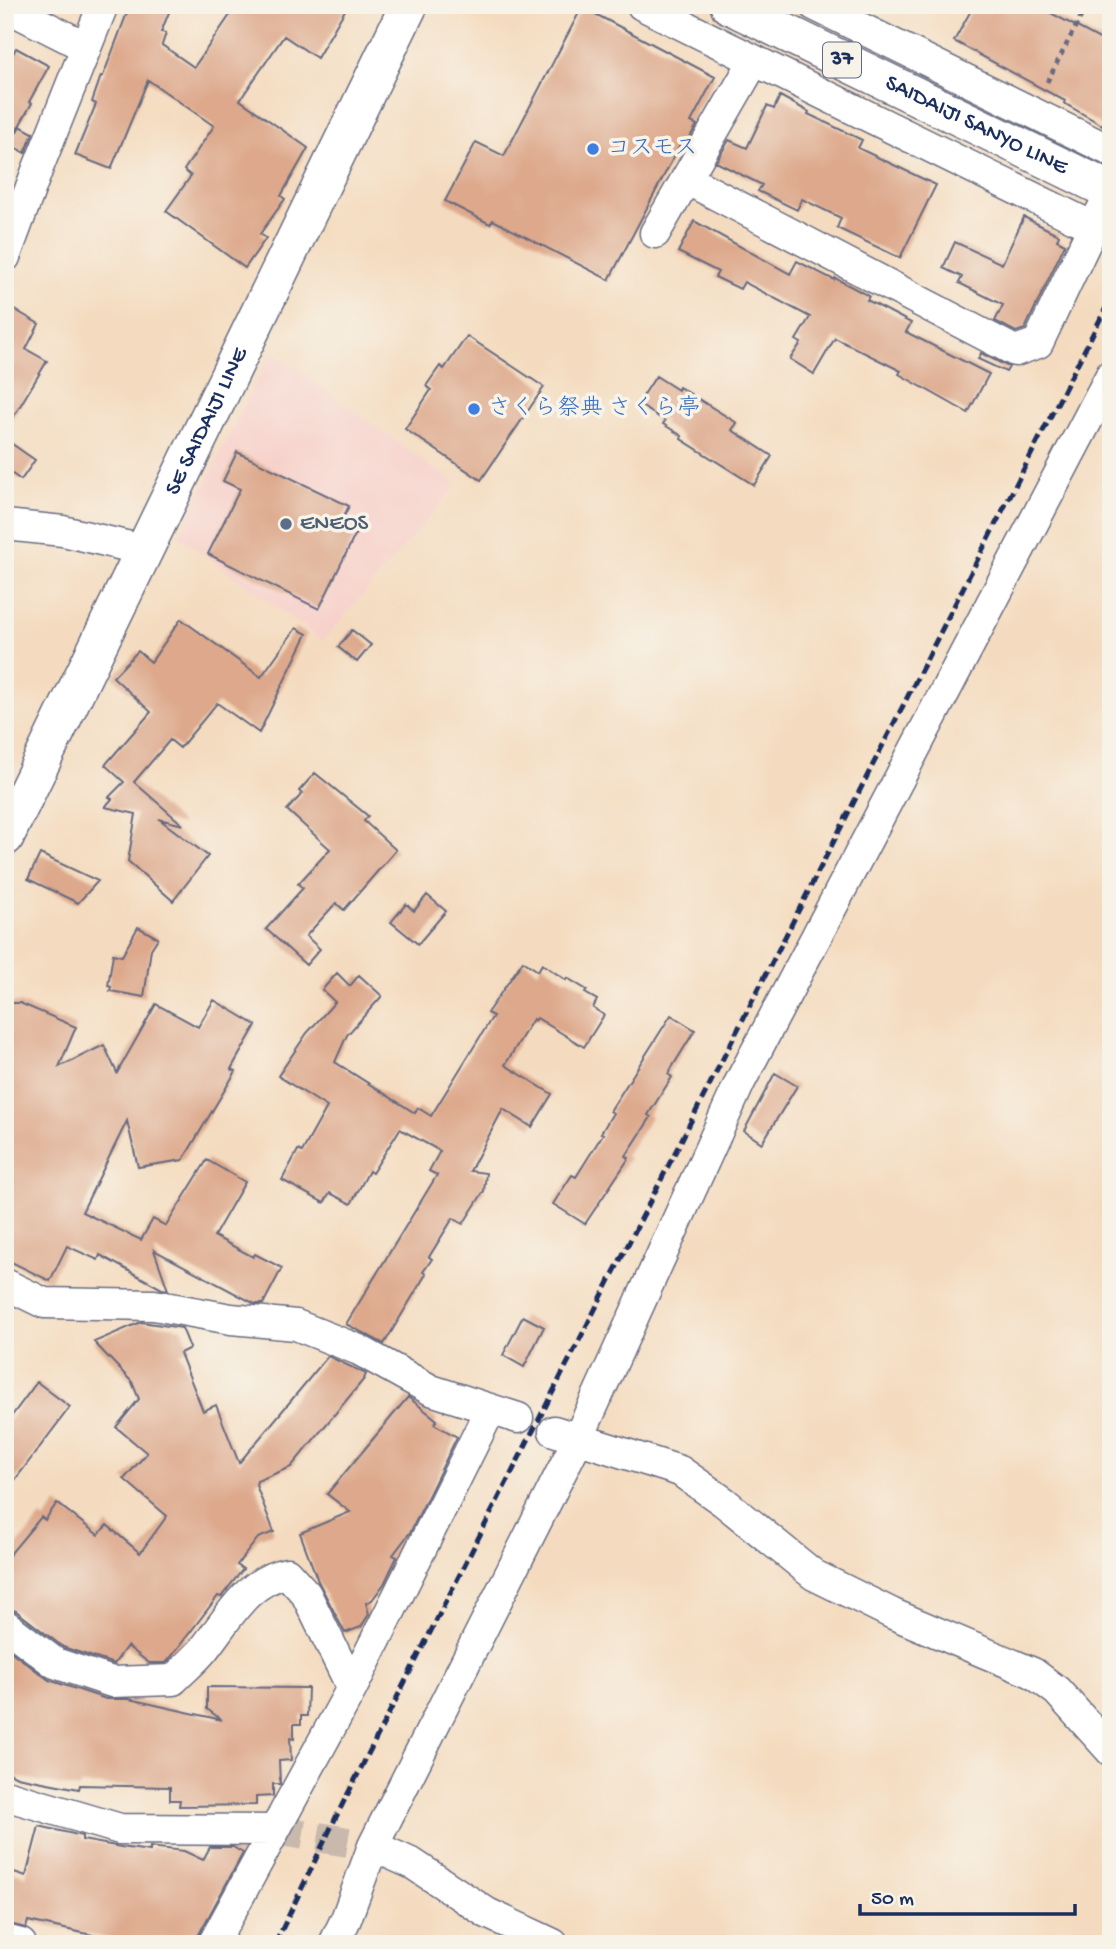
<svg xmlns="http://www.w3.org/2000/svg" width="1116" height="1949" font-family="'Gochi Hand','Klee One',sans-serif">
  <rect width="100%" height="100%" fill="#f7f3e8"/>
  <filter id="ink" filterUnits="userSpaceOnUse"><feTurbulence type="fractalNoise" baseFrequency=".0143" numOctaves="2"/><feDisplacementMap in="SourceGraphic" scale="14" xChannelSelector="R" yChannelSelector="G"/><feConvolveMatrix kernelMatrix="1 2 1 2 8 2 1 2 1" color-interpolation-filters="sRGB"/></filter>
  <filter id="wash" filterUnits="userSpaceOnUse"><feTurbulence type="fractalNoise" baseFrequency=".00686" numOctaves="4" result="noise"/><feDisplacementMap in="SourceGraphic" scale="28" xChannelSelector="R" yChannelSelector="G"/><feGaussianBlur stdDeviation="1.57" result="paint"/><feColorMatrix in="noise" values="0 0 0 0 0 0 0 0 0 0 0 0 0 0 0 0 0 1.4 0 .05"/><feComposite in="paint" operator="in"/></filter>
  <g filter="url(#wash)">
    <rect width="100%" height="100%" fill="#f4dbbf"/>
    <!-- built -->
    <path fill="#f7d0ca" d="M271 351 457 485 323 641 179 536Z"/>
    <g id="blocks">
      <!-- building -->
      <path fill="#dda88b" d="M130 5H172L161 32 166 33 162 45 194 67 237 5H348L317 58 284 36 240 100 308 148 281 196 285 199 260 234 266 238 245 268 166 211 191 176 184 170 214 126 148 80 111 169 75 155 96 104 92 102 101 76H103Z
        M974 5H1036L1111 45V109L1102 125 1064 103 1065 101 954 41Z
        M582 7 715 77 691 122 697 125 684 147 680 145 609 280 493 220 490 224 445 201 476 142 504 156Z
        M16 48 49 66 29 102 32 103 5 151V68Z
        M780 96 809 112 808 114 862 140 858 148 936 185 900 258 837 228 841 218 802 199 797 210 758 191 762 185 716 162 729 140 747 148 767 106 774 109Z
        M20 126 33 133 25 153 10 145Z
        M1024 217 1059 235 1057 240 1065 244 1025 329 1016 332 995 321 1003 305 959 283 962 277 943 268 955 242 1002 264Z
        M694 221 790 274 797 261 834 280 835 278 869 296 867 300 911 323 906 332 989 374 968 413 899 374 901 371 835 338 814 374 790 359 801 343 796 340 810 317 744 282 740 289 715 277 718 272 678 252Z
        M5 304 39 324 26 349 47 361 5 431Z
        M467 336 544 387 481 480 405 429 431 390 426 386 440 366 444 369Z
        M981 353 1009 367 1006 372 978 359Z
        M656 376 678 390 679 387 737 423 732 430 772 456 754 485 681 439 682 436 663 424 665 421 638 404Z
        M5 439 35 460 21 480 5 469Z
        M237 452 349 506 343 518 359 527 319 609 208 554 240 489 223 481Z
        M181 619 261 677 296 628 307 634 259 733 217 703 180 748 170 740 134 782 183 825 159 819 208 856 173 901 128 861 136 814 105 807 112 799 109 797 124 782 105 765 151 712 113 677 138 651 151 662Z
        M352 630 371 645 357 662 338 647Z
        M315 773 368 816 364 821 396 850 344 910 336 903 306 936 320 949 306 965 266 929 303 888 298 884 330 849 287 810 302 794 299 791Z
        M40 854 98 881 78 903 28 879Z
        M427 895 446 911 418 944 391 922 406 904 414 911Z
        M138 927 158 938 151 949 144 997 110 991 111 987 108 986 113 954 122 956Z
        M523 961 538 971 542 964 566 980 567 978 587 990 585 993 597 1000 593 1008 604 1015 584 1047 537 1018 535 1021 533 1019 505 1065 552 1094 532 1127 503 1109 470 1171 486 1173 484 1191 463 1224 453 1218 429 1257 432 1259 423 1272 426 1274 384 1344 346 1324 437 1175 429 1171 440 1151 400 1129 372 1173 369 1171 351 1204 330 1193 324 1203 282 1180 298 1150 302 1152 327 1107 278 1076 307 1033 335 1002 322 990 337 973 350 986 359 975 382 996 347 1035 335 1062 415 1113 418 1108 431 1116 493 1016 487 1013Z
        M214 1000 256 1025 231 1069 236 1071 183 1160 138 1167 127 1121 82 1212 141 1240 153 1219 166 1226 207 1160 245 1182 214 1236 253 1257 255 1254 282 1268 263 1304H255L154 1250 168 1290 162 1289 100 1255 98 1260 67 1246 50 1281 5 1259V1015L10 1003H20L76 1027 59 1067 104 1045 117 1073 156 1004 198 1027Z
        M671 1015 695 1030 668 1074 672 1077 648 1115 651 1117 626 1156 629 1158 585 1224 553 1204 572 1175 576 1177 603 1134 601 1133 613 1113 610 1111Z
        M775 1073 797 1086 762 1143 744 1131Z
        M523 1316 544 1327 524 1367 503 1355Z
        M141 1322 182 1328 190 1348 180 1353 203 1411 216 1405 239 1463 328 1356 366 1374 364 1379 291 1467 257 1481 256 1485 274 1532 258 1538 237 1565 243 1569 221 1597 218 1596 171 1657 166 1663H149L127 1646 114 1664 63 1647 16 1611 5 1608V1560L41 1517 45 1520 57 1503 98 1535 107 1525 140 1553 167 1516 124 1479 147 1453 116 1427 139 1399 132 1382 94 1342Z
        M37 1382 70 1407 5 1493V1425Z
        M408 1397 437 1420 434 1424 457 1437 411 1531 393 1555 397 1557 384 1584 372 1600 366 1603 369 1614 361 1627 345 1633 318 1581 300 1533 350 1512 327 1494Z
        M5 1647 49 1680 106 1699H129L222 1720 207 1709V1687L308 1688 307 1716H301V1724H294V1739L290 1738 291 1760 279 1761 280 1784H273V1796L256 1797V1805L179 1806 180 1800H170V1787L80 1785 79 1789 17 1777 5 1771Z
        M39 1826 82 1836V1840L121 1847 150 1851V1847L184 1851 203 1860 210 1847H233L243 1853 198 1936 196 1944H112L115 1940 28 1921 26 1928 5 1923V1869L26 1876Z"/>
    </g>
  </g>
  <g filter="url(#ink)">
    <use href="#blocks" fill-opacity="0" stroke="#676b80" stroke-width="2"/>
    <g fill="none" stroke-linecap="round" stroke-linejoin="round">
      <!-- minor-tunnel -->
      <path stroke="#c9b9ac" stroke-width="30" stroke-dasharray="30 15" stroke-linecap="butt" d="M274 1830 373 1846"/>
      <!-- minor casing -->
      <g stroke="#676b80" stroke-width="33">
        <path id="minor" d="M642 5 1093 227 1111 192
          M814 5 1111 151
          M5 6 86 47
          M686 179 1015 351 1038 343 1093 227
          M655 233 754 61
          M5 257 38 168 103 5
          M5 525 63 531 143 550
          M5 1284 44 1303 154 1305 231 1319 296 1325 359 1350 431 1390 518 1418
          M554 1431 680 1471 724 1502 814 1575 893 1614 1033 1673 1057 1691 1111 1751
          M5 1625 55 1663 112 1682 173 1680C183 1670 195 1660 204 1649 228 1619 247 1580 287 1573L306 1594 352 1688
          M5 1795 120 1829 274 1830
          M373 1846 413 1864 487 1913 553 1944
          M5 1940 21 1944
          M213 1944 352 1688 490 1410
          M334 1944 346 1919 373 1846 578 1439 740 1082 1111 375"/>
      </g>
      <!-- major casing -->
      <g stroke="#676b80" stroke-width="40">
        <g id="major">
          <path id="s1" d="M729 5 1111 191"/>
          <path id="s2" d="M5 837 409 5"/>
        </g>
      </g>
      <!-- path -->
      <path stroke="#676b80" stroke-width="4.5" stroke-dasharray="5 5" stroke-linecap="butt" d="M1085 5 1111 19
        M1047 82 1087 5"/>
      <!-- minor -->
      <use href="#minor" stroke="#fff" stroke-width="30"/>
      <!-- major -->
      <use href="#major" stroke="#fff" stroke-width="37"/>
      <!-- rail -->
      <path stroke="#1b2f5e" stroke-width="5" stroke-dasharray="10 5" stroke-linecap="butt" d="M275 1944 336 1817 1111 298"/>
    </g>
  </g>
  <!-- markers -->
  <g fill="#3f7fe0" stroke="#f7f3e8" stroke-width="2.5">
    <circle cx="593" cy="149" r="7"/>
    <circle cx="474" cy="409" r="7"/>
  </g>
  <circle fill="#5c6f8a" stroke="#f7f3e8" stroke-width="2.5" cx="286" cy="524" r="7"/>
  <g text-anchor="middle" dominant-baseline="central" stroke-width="7" stroke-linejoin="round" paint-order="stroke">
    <!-- shield labels -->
    <rect fill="#f7f3e8" stroke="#5d6a87" stroke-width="2" x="823" y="42.5" width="38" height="35" rx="5"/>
    <g font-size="21" font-weight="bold" fill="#1b2f5e">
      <text x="842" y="60">37</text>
    </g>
    <!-- street labels -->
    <g font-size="23" fill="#1b2f5e" stroke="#f7f3e8">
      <text stroke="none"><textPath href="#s1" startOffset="275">SAIDAIJI SANYO LINE</textPath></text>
      <text stroke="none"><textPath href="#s2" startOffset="462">SE SAIDAIJI LINE</textPath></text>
    </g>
    <!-- shop labels -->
    <g font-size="23" fill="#366cbe" stroke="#f7f3e8" text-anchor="start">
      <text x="607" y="149">コスモス</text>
      <text x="488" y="409">さくら祭典 さくら亭</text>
    </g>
    <!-- service labels -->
    <g font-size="23" fill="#4e5e75" stroke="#f7f3e8" text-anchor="start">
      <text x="300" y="524">ENEOS</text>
    </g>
  </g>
  <!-- margin -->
  <rect width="1116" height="1949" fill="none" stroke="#f7f3e8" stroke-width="28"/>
  <!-- scale -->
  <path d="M860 1904v10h215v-10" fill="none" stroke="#1b2f5e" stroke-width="3.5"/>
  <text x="871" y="1904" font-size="21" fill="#1b2f5e" stroke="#f7f3e8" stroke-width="5" paint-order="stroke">50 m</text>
</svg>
